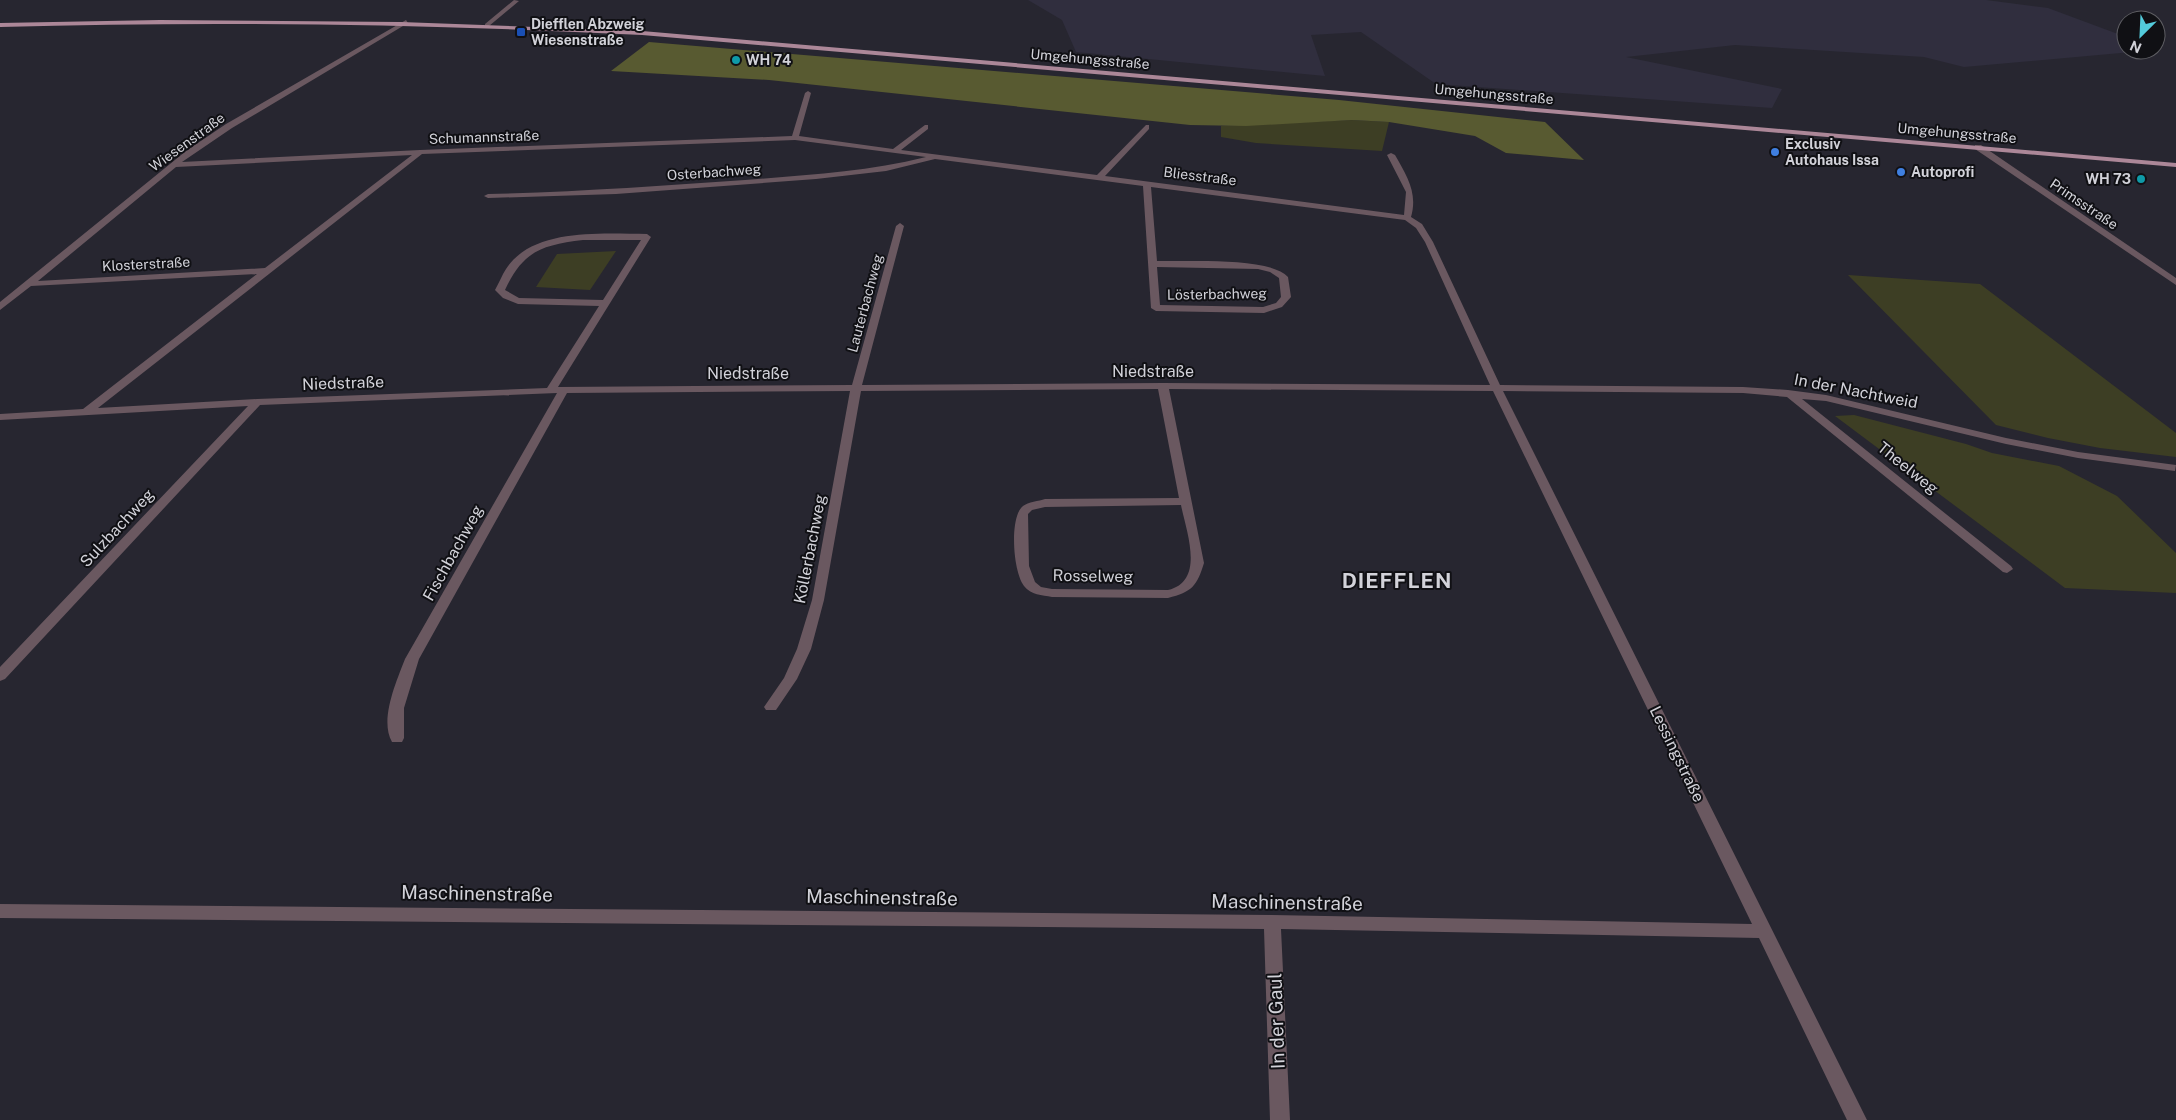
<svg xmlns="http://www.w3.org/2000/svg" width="2176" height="1120" font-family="'Public Sans',sans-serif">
  <rect width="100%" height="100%" fill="#272630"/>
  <!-- built -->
  <path fill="#302e3e" d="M1028 0H1986L2048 8 2126 37V50H2154L1964 67 1924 57 1735 45 1626 57 1782 89 1772 108 1436 84 1361 32 1311 35 1325 76 1076 52 1062 20Z"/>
  <!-- green -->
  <path fill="#3d3e24" d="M1352 120 1389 122 1382 151 1256 143 1221 137V126Z
    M616 251 590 290 536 287 557 254Z
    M1848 275 1980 284 2176 433V457L2100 448 2048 438 1996 425Z
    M1854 415 1966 444 1992 453 2059 466 2117 496 2176 553V593L2065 588 1835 416Z"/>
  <!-- forest -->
  <path fill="#585a31" d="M649 42 1339 100 1545 122 1584 160 1506 153 1475 136 1389 122 1352 120 1246 126 1190 125 769 80 611 71Z"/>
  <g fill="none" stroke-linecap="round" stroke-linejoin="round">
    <!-- minor -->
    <path fill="#6a5860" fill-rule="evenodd" d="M514 0 519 1 489 26H485V24Z
      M406 20 408 23 232 128 182 162 420 150 792 136 805 93 808 91 811 93 799 136 893 149 925 125H928V129L901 150 1097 175 1146 125H1149V129L1105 176 1404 215 1406 192 1387 155 1391 153 1395 155C1407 176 1418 193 1411 217L1422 224 1433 242 1500 385 1743 387 1788 390 1826 395 2006 438 2078 452 2176 465 2175 471 2078 458 2006 444 1826 401 1802 399 2011 566 2013 569 2007 573 2003 572 1787 397 1743 393 1503 391 1867 1120H1847L1759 938 1281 929 1290 1120H1270L1264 929 0 918V904L1272 915 1752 924 1493 391 1169 389 1204 563C1197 586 1192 592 1168 598L1052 597C1042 595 1031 595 1024 586 1013 572 1009 517 1023 506 1028 502 1039 501 1045 499L1179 498 1158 389 861 391 824 600 811 649 797 679 776 710H766L764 707 784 678 797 649 812 600 850 391 567 393 419 659 404 708V738L402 742H392C379 720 397 680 405 659L557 393 260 405 5 679 0 681V667L248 406 0 420V414L83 409 257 274 31 286 0 310V302L186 151 226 124ZM795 140 926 157C866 172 806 175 745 180 660 186 574 192 488 194L484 196 488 198 616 194 816 179 886 171 935 159 1143 186 1151 308 1156 311 1264 313 1282 307 1291 297 1288 277C1268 256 1187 262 1157 261L1151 187 1405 220 1416 228 1425 242 1490 385 1163 383 862 385 904 226 900 223 896 226 852 385 558 387 651 237 647 234C604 234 533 227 506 269 502 275 499 283 495 290L503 298 518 304 599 306 547 388 257 399 98 408 422 154ZM412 155 265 268 38 281 176 167ZM583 240H641L603 300 519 298 505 290C523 251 542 245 583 240ZM1157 267 1258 269 1270 272 1279 278 1281 297 1276 303 1263 307 1160 305ZM1181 505C1186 531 1206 581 1168 590L1052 589 1041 587 1035 582 1029 566 1028 514 1032 510 1045 507Z
      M1975 145H1981L2176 278V285L1975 149Z"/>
    <!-- major -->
    <path fill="#ac8798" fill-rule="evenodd" d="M160 20 401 22 642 31 2176 163V167L642 35C428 24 214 21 0 27V23Z"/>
  </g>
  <!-- markers -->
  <rect fill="#1a4fb4" stroke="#101014" stroke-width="2" x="516" y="27" width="10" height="10" rx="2.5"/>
  <g fill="#0f9aa8" stroke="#101014" stroke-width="2">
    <circle cx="736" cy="60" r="5"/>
    <circle cx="2141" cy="179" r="5"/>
  </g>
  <g fill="#3f7fe0" stroke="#101014" stroke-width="2">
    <circle cx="1775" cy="152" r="5"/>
    <circle cx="1901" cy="172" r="5"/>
  </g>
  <g text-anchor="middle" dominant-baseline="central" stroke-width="4" stroke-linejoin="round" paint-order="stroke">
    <!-- far-poi labels -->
    <g font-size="14" font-weight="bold" fill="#d2d2d9" stroke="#101014" text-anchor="start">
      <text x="531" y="24">Diefflen Abzweig<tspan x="531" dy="16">Wiesenstraße</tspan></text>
      <text x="746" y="60">WH 74</text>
      <text x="1785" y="144">Exclusiv<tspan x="1785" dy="16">Autohaus Issa</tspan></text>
      <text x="1911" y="172">Autoprofi</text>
      <text x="2131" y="179" text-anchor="end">WH 73</text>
    </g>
    <!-- far-street labels -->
    <g font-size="14" fill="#d2d2d9" stroke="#101014">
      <text transform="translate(1090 59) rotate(5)">Umgehungsstraße</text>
      <text transform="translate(1494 94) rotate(5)">Umgehungsstraße</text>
      <text transform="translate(1957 133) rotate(5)">Umgehungsstraße</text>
      <text transform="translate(484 137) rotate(-2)">Schumannstraße</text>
      <text transform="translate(187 142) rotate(-36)">Wiesenstraße</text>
      <text transform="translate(714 172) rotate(-4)">Osterbachweg</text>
      <text transform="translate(1200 176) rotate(7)">Bliesstraße</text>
      <text transform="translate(2084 204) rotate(34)">Primsstraße</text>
      <text transform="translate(146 264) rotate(-3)">Klosterstraße</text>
      <text transform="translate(1217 294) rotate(-1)">Lösterbachweg</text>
      <text transform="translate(865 303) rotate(-75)">Lauterbachweg</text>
    </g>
    <!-- street labels -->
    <g font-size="16" fill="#d2d2d9" stroke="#101014">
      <text x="1153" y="371">Niedstraße</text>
      <text x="748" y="373">Niedstraße</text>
      <text transform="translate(343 383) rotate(-2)">Niedstraße</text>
      <text transform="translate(1856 391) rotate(11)">In der Nachtweid</text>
      <text transform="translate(1908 468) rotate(39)">Theelweg</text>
      <text transform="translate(117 528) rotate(-47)">Sulzbachweg</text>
      <text transform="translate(810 549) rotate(-79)">Köllerbachweg</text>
      <text transform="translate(453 553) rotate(-61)">Fischbachweg</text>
      <text transform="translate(1093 576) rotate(1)">Rosselweg</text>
      <text transform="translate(1677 754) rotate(64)">Lessingstraße</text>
    </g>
    <!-- near-street labels -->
    <g font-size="19" fill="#d2d2d9" stroke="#101014">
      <text transform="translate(477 893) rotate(1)">Maschinenstraße</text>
      <text transform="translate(882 897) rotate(1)">Maschinenstraße</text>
      <text transform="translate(1287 902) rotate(1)">Maschinenstraße</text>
      <text transform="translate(1276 1021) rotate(-92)">In der Gaul</text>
    </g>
    <!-- district labels -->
    <g font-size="21" font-weight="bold" letter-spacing="1" fill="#d2d2d9" stroke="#101014">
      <text x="1397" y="580">DIEFFLEN</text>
    </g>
  </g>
  <!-- north arrow -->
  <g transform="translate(2141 35) rotate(204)"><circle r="24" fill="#101014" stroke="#5e5e63"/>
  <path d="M0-4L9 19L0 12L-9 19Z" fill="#53cbdb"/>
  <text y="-8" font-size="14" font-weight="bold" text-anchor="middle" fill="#d2d2d9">N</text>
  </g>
</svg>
